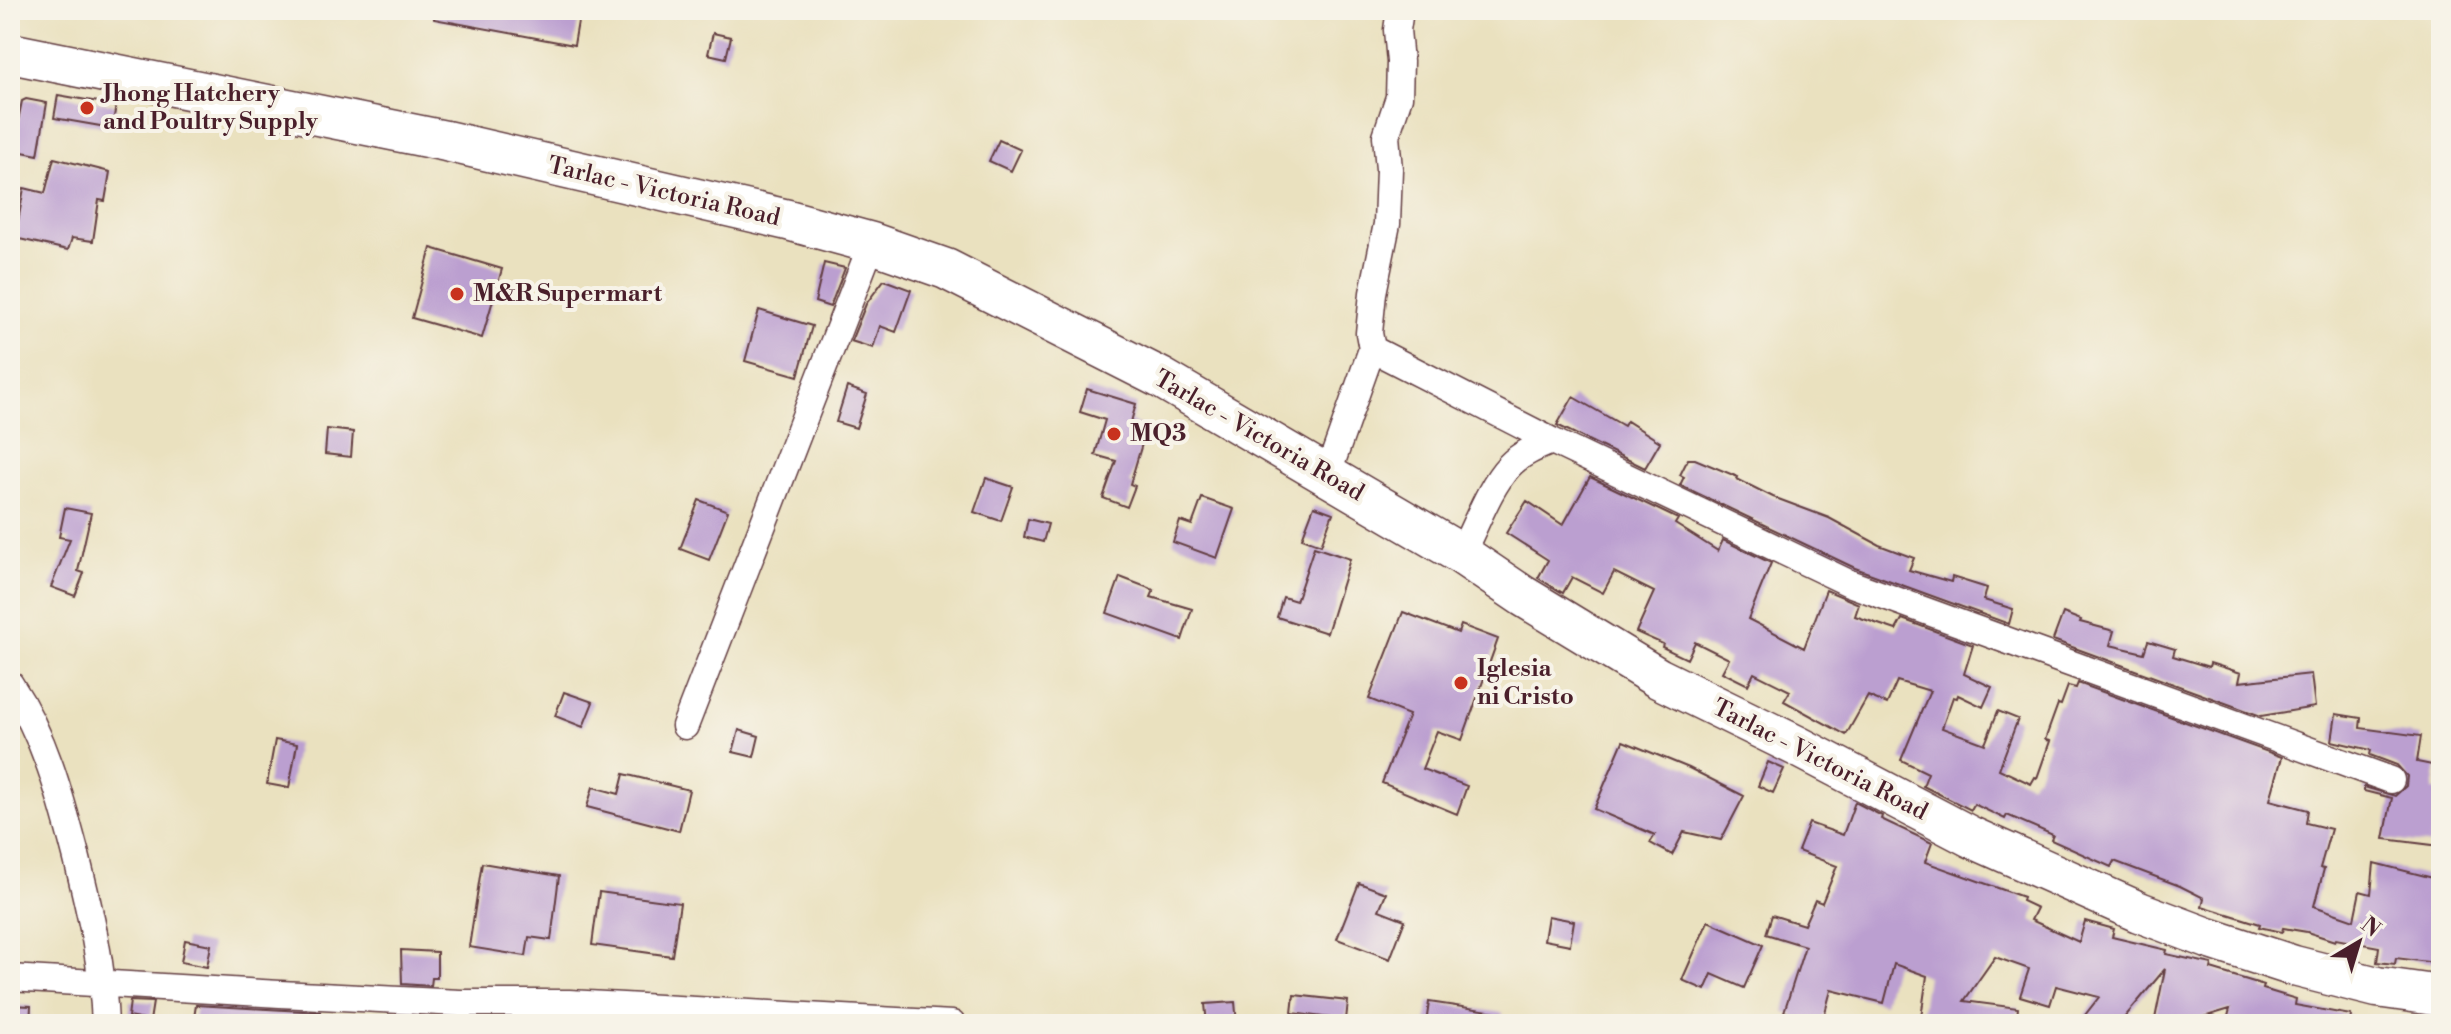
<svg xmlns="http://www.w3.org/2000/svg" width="2451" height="1034" font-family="'Libre Bodoni',serif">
  <rect width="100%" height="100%" fill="#f7f3e8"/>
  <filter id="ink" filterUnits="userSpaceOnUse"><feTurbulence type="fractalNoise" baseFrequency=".0125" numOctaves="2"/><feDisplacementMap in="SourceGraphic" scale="16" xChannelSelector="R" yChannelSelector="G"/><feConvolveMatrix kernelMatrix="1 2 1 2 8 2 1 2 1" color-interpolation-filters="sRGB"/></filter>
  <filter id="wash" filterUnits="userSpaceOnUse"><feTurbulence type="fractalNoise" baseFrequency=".006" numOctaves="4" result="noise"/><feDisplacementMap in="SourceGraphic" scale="32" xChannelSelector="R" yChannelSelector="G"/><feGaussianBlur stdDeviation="1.8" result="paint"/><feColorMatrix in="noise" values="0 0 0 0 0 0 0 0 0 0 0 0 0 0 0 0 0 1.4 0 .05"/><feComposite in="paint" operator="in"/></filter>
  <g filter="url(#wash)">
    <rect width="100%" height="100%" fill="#eae1bf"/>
    <g id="blocks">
      <!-- building -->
      <path fill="#bb9fd0" d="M434 10H580L574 45 434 19Z
        M713 33 731 37 726 58 708 54Z
        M58 95 116 105 112 128 54 118Z
        M26 99 47 103 38 155 12 150 22 101Z
        M999 140 1021 150 1011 171 989 161Z
        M54 158 110 172 105 201 99 200 93 241 72 238 68 250 15 238 24 188 45 193Z
        M431 248 502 269 482 338 412 318Z
        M824 263 845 268 830 307 815 302Z
        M884 280 911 290 896 332 880 326 873 348 851 341 866 304Z
        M759 310 812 326 798 376 745 361Z
        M847 387 867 394 856 428 836 422Z
        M1087 389 1136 404 1131 422 1147 427 1130 484 1135 486 1127 507 1103 498 1116 461 1095 455 1105 420 1080 412Z
        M1573 397 1624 426 1627 421 1660 442 1645 468 1557 425Z
        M327 429 353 432 351 457 325 454Z
        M1688 459H1695L1738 477 1737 479 1773 497 1829 518 1879 545 1914 558 1909 570 1951 582 1952 577 1987 588 1984 600 2013 609 2009 624 1855 568 1680 485 1684 477 1680 475Z
        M1590 477 1678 519 1675 524 1718 551 1723 540 1771 563 1748 619 1804 648 1826 590 1859 604 1855 616 1896 630 1902 619 1973 645 1964 674 1992 687 1983 707 1958 695 1957 698 1953 697 1942 728 1985 744 1998 711 2018 719 1999 769 2031 784 2035 777 2037 778 2050 741 2045 740 2058 704 2061 705 2068 686 2076 688 2078 683 2282 757 2270 800 2308 810 2306 823 2331 829 2320 868 2324 869 2314 906 2354 920 2360 891 2371 894 2374 863 2441 880V921L2436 963 2396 958 2395 964 2377 962 2379 947 2336 939 2335 941 2307 932 2283 928 2282 932 2259 927 2260 924 2202 906 2204 898 2180 886 2114 861 2111 867 2051 840 2053 835 2007 815 2005 819 1974 804 1971 810 1923 786 1928 773 1901 760 1930 691 1897 681 1887 704 1868 696 1846 735 1784 701 1790 691 1754 673 1748 685 1722 672 1729 659 1695 642 1687 659 1662 647 1663 644 1636 632 1654 592 1614 572 1603 593 1572 577 1563 593 1538 578 1548 560 1506 533 1527 501 1563 525Z
        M986 478 1013 487 1001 521 974 512Z
        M1202 498 1234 509 1217 558 1173 542 1180 521 1192 525Z
        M699 500 728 511 709 560 680 549Z
        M1314 506 1333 513 1321 545 1302 538Z
        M65 508 91 513 78 571 84 573 75 596 51 587 70 539 59 537Z
        M1028 519 1048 524 1043 542 1024 537Z
        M1314 547 1350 559 1327 633 1277 617 1283 597 1296 601Z
        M1120 577 1154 590 1151 597 1192 609 1182 640 1107 613Z
        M1403 612 1458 633 1461 625 1498 639 1462 740 1437 731 1422 769 1467 786 1457 814 1382 783 1409 715 1369 699Z
        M2063 613 2081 620 2080 622 2114 631 2110 645 2144 653 2148 641 2175 649 2173 656 2209 667 2210 663 2241 673 2239 682 2311 674 2315 707 2261 716 2072 647 2053 640Z
        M564 692 593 702 583 727 555 716Z
        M2336 714 2361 718 2360 728 2421 736 2417 762 2437 766 2433 790H2441V846L2384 839 2392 798 2364 791V787L2395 796 2406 786 2407 776 2397 765 2370 755 2371 750 2332 741Z
        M739 730 759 736 754 757 733 752Z
        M275 740 297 744 289 788 267 784Z
        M1623 741 1689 768 1744 796 1721 840 1684 832 1672 855 1650 843 1655 835 1594 809Z
        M1768 762 1784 769 1773 793 1758 786Z
        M624 774 689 790 679 831 587 807 593 787 619 794Z
        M1855 802 1882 816 1881 819 1932 843 1925 862 2023 897 2022 901 2037 908 2031 920 2079 942 2085 921 2114 929 2112 937 2167 950 2166 954 2212 964 2211 969 2264 985 2263 989 2296 999 2295 1005 2351 1015 2350 1024H2226L2230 1009 2180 1024H2154L2165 969 2119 1024H2078L2099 997 2056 986 2050 1005 2020 996 2029 969 1995 957 1964 1001 2018 1008 2016 1024H1920L1927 976 1894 964 1884 1003 1831 990 1822 1024H1792L1794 1014 1784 1012 1805 946 1766 934 1772 915 1804 925 1815 900 1822 903 1837 866 1798 851 1809 823 1843 835Z
        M482 863 559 876 551 940 529 937 526 956 469 947Z
        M1359 883 1386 893 1379 910 1405 920 1390 959 1337 939Z
        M599 892 680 903 672 956 592 945Z
        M1548 916 1574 921 1570 945 1544 940Z
        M1708 921 1763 945 1744 988 1712 974 1705 990 1682 980Z
        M185 940 211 945 207 967 181 962Z
        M401 950 437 952V978H432L431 986 402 984Z
        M1294 995 1348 1001 1346 1020 1292 1013Z
        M130 1001 153 1002 150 1021 128 1017Z
        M1235 1002 1237 1024H1207L1205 1004Z
        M1429 1002 1503 1013 1502 1024H1426Z
        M10 1005 31 1006 30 1024H10Z
        M196 1005 320 1012V1024H193Z"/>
    </g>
  </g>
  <g filter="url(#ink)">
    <use href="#blocks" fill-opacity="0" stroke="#623c41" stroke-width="2"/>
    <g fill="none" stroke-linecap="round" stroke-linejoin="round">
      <!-- minor casing -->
      <g stroke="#623c41" stroke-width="29">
        <path id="minor" d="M1372 349 1369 333 1373 293 1387 224 1389 169 1386 136 1399 97 1400 62 1397 30 1400 10
          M1327 476 1372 349 1552 441 1849 583 2391 780
          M1461 554C1475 528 1489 487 1509 466 1520 454 1537 447 1552 441
          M10 684C45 737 60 794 76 855 90 911 103 966 105 1024
          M685 726 872 243
          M10 978 280 994 460 1003H569L952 1024"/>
      </g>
      <!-- primary casing -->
      <g stroke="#623c41" stroke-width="43">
        <path id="primary" d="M10 53 446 141 788 220 872 243 946 269 1161 378 1461 554 1523 596 1658 678 1797 746 1971 837 2139 912 2208 938 2294 966 2377 987 2441 996"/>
      </g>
      <!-- minor -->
      <use href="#minor" stroke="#fff" stroke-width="26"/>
      <!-- primary -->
      <use href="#primary" stroke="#fff" stroke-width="40"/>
    </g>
  </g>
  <!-- markers -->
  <g fill="#c8321e" stroke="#f7f3e8" stroke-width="3">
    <circle cx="87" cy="108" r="8"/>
    <circle cx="457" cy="294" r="8"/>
    <circle cx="1114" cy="434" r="8"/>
    <circle cx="1461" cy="683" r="8"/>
  </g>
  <g text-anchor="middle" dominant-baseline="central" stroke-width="8" stroke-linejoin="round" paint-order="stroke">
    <!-- poi labels -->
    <g font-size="24" font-weight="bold" fill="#4a1f2b" stroke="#f7f3e8" text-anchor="start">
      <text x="103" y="94">Jhong Hatchery<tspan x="103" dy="28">and Poultry Supply</tspan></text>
      <text x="473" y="294">M&amp;R Supermart</text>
      <text x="1130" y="434">MQ3</text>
      <text x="1477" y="669">Iglesia<tspan x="1477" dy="28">ni Cristo</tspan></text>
    </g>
    <!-- street labels -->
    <g font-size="24" fill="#4a1f2b" stroke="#f7f3e8">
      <text transform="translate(664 192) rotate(13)">Tarlac - Victoria Road</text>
      <text transform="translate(1259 436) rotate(30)">Tarlac - Victoria Road</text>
      <text transform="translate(1820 760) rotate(27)">Tarlac - Victoria Road</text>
    </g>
  </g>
  <!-- margin -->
  <rect width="2451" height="1034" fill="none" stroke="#f7f3e8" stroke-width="40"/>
  <!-- north arrow -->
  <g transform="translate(2359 942) rotate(38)" stroke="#f7f3e8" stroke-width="6" paint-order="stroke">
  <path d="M0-6L14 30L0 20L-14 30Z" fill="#4a1f2b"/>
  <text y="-12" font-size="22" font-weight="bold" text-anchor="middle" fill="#4a1f2b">N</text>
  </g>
</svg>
